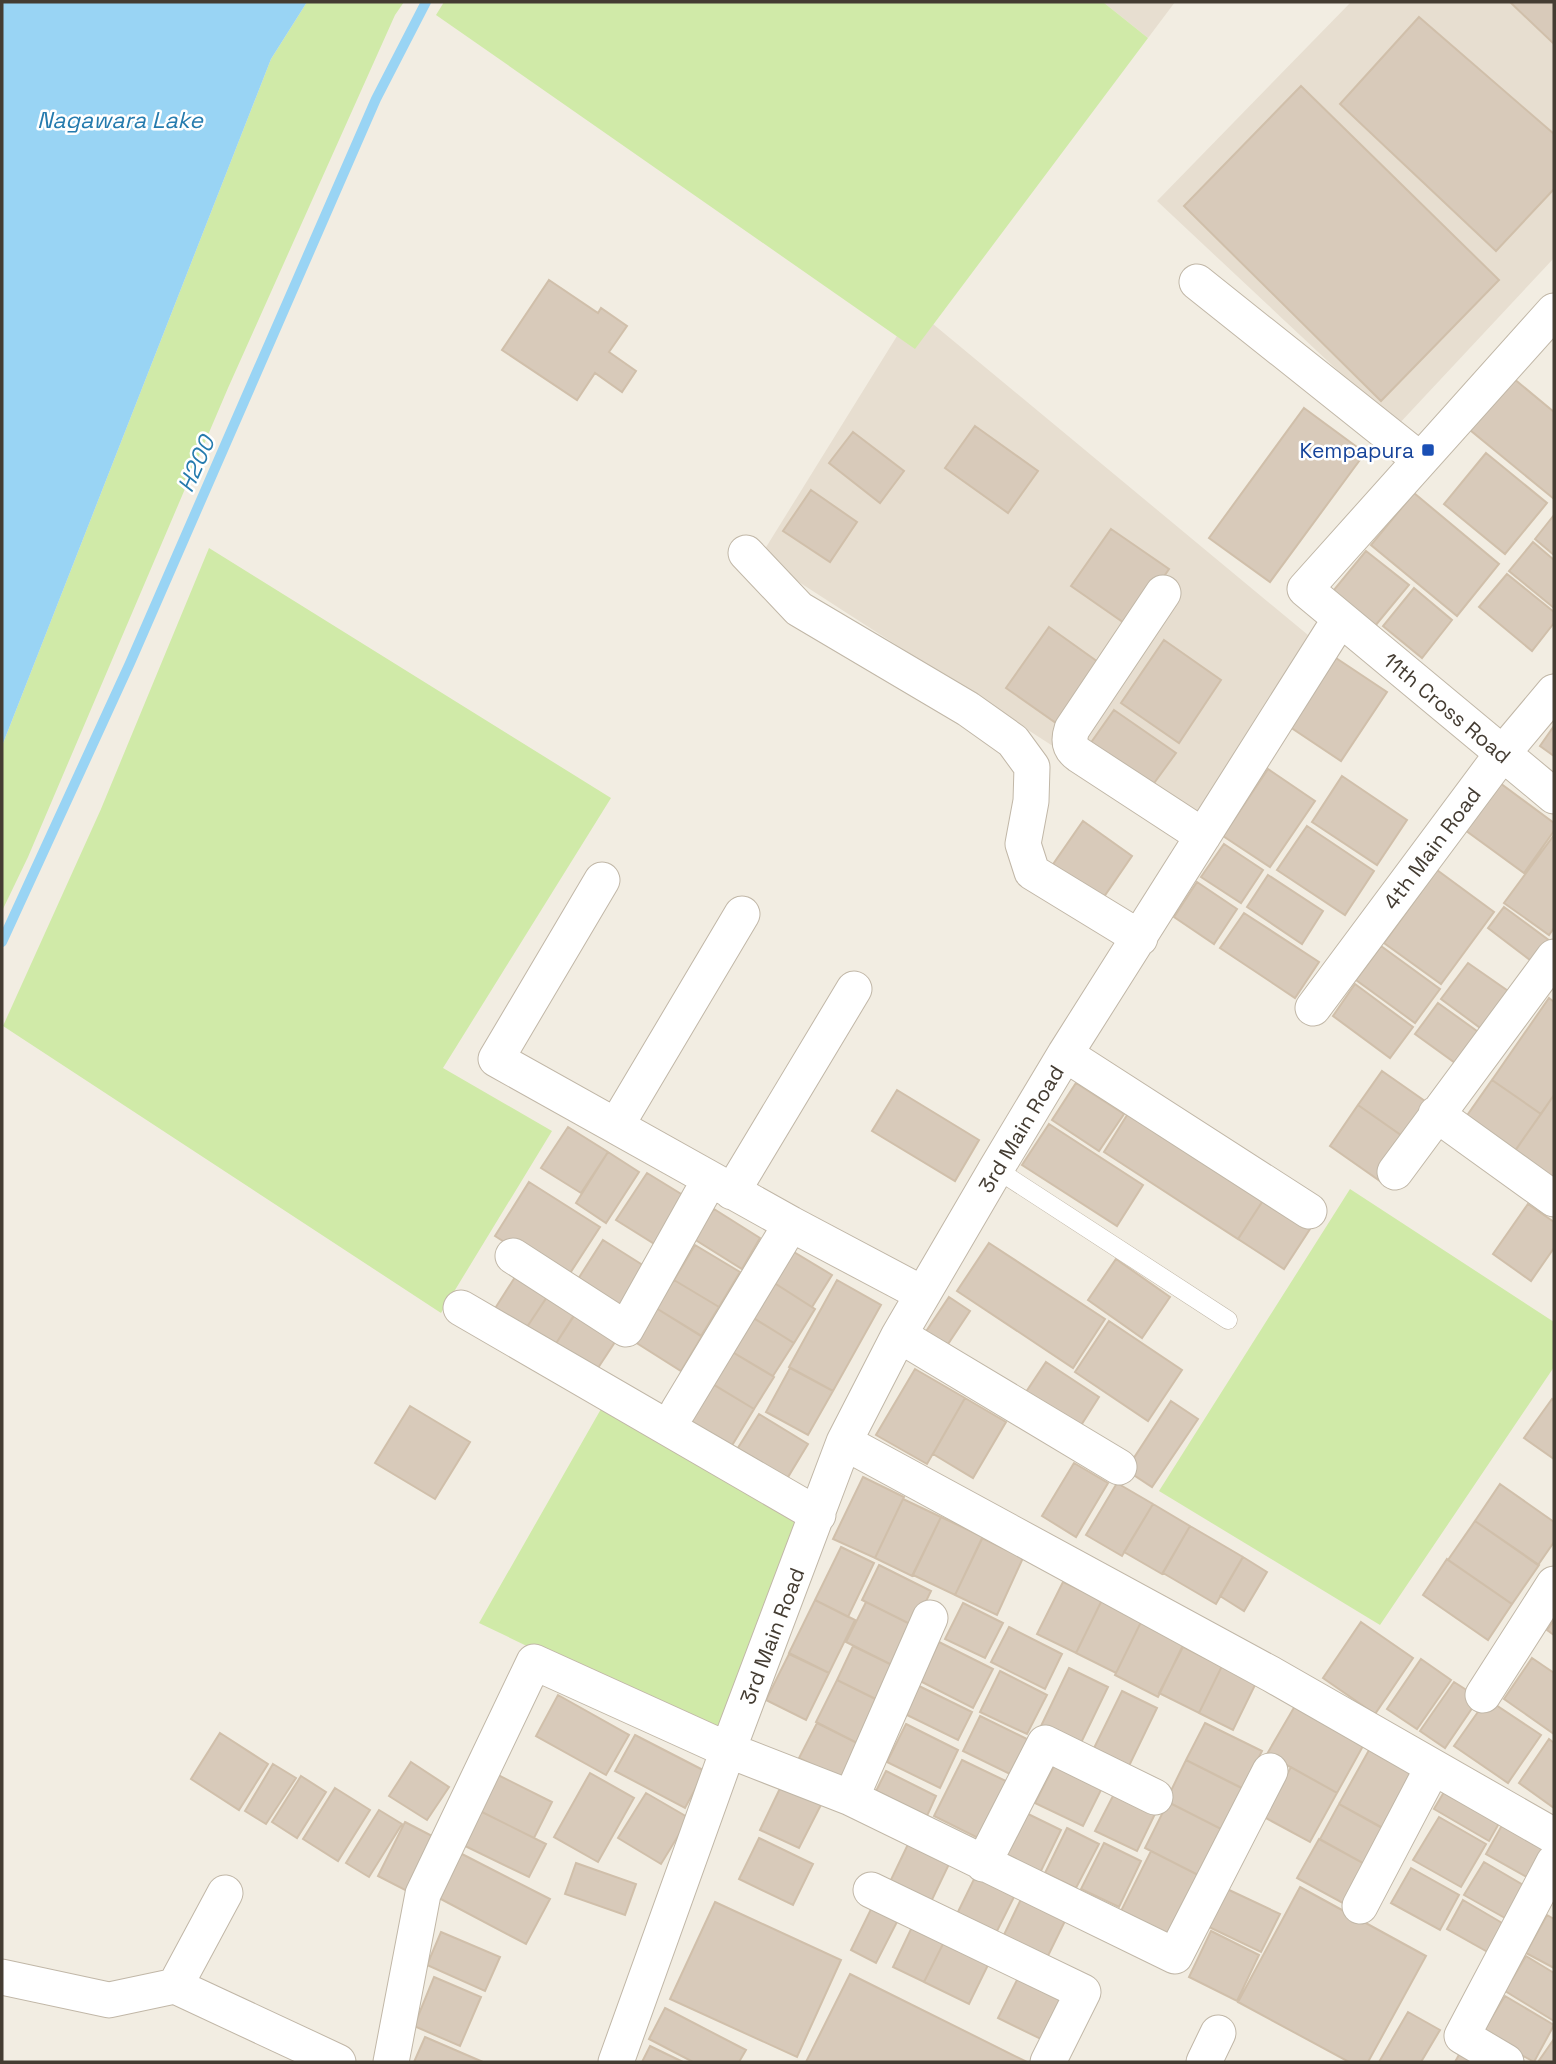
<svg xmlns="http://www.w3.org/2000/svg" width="1556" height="2064" font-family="'Space Grotesk',sans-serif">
  <rect width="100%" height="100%" fill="#f2ede2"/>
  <!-- residential -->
  <path fill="#e7ded0" d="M1103 2H1175L1148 38Z
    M1351 2H1554V258L1397 426 1157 201Z
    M933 324 1308 635 1186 832 760 557 897 336 915 348Z"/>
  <!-- green -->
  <path fill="#d0eaa8" d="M307 2H404L395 15 228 388 28 857 2 911V746L271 59Z
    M444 2H1103L1148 38 915 349 436 15Z
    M209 548 611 798 443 1068 552 1131 441 1313 3 1026 101 809Z
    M1350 1189 1554 1322V1367L1380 1625 1159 1491Z
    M601 1409 805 1518 719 1738 479 1623Z"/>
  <!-- water -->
  <path fill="#99d4f4" d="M2 2H307L271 59 2 746Z"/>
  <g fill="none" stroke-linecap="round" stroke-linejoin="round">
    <!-- stream -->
    <path stroke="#99d4f4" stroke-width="10" d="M2 942 130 663 376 99 426 2"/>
  </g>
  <!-- building -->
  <path fill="#d8caba" stroke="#d0bfaa" stroke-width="2" d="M1510 2H1554V44Z
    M1419 17 1554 134V189L1496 251 1340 104Z
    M1301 86 1499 280 1381 401 1184 206Z
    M549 280 598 313 601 308 627 326 609 352 636 371 622 392 595 373 577 400 502 350Z
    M1513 378 1554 412V499L1470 430Z
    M1304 408 1365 453 1270 582 1209 538Z
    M975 426 1038 471 1008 513 945 468Z
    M853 432 904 471 880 503 829 463Z
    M1486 453 1547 503 1505 554 1444 504Z
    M811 490 857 522 830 562 783 531Z
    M1414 493 1499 564 1457 616 1371 545Z
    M1554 515V555L1535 539Z
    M1111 529 1169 569 1130 627 1071 586Z
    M1533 542 1554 560V608L1509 571Z
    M1366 551 1409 585 1375 626 1333 591Z
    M1507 574 1554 612V623L1532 651 1479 607Z
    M1414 588 1452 620 1422 658 1383 626Z
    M1049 627 1098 662 1056 723 1006 688Z
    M1164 640 1221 680 1179 743 1121 703Z
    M1336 658 1387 692 1341 761 1290 727Z
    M1114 710 1176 753 1152 786 1090 744Z
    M1554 726V756L1540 746Z
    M1268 769 1315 801 1270 867 1223 836Z
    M1342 776 1407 820 1377 865 1312 822Z
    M1500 783 1554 823V831L1524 873 1465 830Z
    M1083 821 1132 856 1099 904 1049 870Z
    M1307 826 1374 871 1345 915 1277 870Z
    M1554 835V928L1549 935 1504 903Z
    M1224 844 1263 870 1241 903 1201 877Z
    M1437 870 1494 912 1441 984 1384 943Z
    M1268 875 1323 911 1302 944 1247 907Z
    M1197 882 1237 909 1214 944 1174 917Z
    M1504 907 1550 941 1534 963 1488 928Z
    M1244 913 1319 962 1295 998 1220 948Z
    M1381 946 1440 989 1415 1023 1356 980Z
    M1468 963 1511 993 1483 1030 1441 999Z
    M1355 984 1413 1027 1390 1058 1333 1016Z
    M1549 998 1554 1002V1095L1541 1114 1492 1080Z
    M1438 1003 1481 1034 1458 1065 1415 1034Z
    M1382 1071 1432 1106 1408 1140 1358 1105Z
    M1492 1080 1541 1114 1510 1158 1461 1124Z
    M1076 1083 1124 1114 1099 1151 1052 1120Z
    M897 1090 979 1140 955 1181 872 1131Z
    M1554 1095V1175L1548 1184 1510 1158Z
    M1358 1105 1408 1140 1380 1181 1330 1146Z
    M1129 1112 1264 1199 1238 1239 1104 1152Z
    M1049 1124 1143 1185 1117 1226 1022 1165Z
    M568 1127 608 1152 581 1193 541 1168Z
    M608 1152 639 1172 606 1223 576 1203Z
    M647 1173 691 1200 661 1248 616 1220Z
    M529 1182 600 1227 565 1281 495 1236Z
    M1264 1199 1310 1229 1284 1269 1238 1239Z
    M1528 1204 1554 1222V1248L1531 1281 1493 1254Z
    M714 1209 760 1238 742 1269 694 1239Z
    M603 1240 649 1269 618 1319 571 1290Z
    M989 1243 1105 1319 1073 1368 957 1291Z
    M695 1245 740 1272 719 1307 674 1280Z
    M784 1246 832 1275 812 1307 765 1277Z
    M1116 1259 1170 1297 1142 1338 1088 1300Z
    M517 1274 549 1294 527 1327 494 1310Z
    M765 1277 815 1309 794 1343 744 1312Z
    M674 1280 719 1307 701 1336 656 1308Z
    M837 1280 881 1305 833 1391 789 1367Z
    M549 1294 576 1312 555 1345 527 1327Z
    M949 1297 970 1311 944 1350 923 1336Z
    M656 1308 702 1336 681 1371 635 1342Z
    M576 1313 617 1339 596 1371 555 1345Z
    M745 1313 794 1343 773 1376 724 1347Z
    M1109 1321 1182 1370 1148 1421 1075 1372Z
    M724 1347 774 1377 754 1409 704 1379Z
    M1046 1362 1099 1397 1078 1430 1024 1395Z
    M790 1368 833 1391 808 1435 766 1412Z
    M915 1369 965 1398 927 1464 876 1435Z
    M708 1381 754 1409 731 1447 685 1418Z
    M965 1398 1006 1422 973 1478 933 1454Z
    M1552 1399 1554 1401V1459L1524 1438Z
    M1171 1401 1198 1419 1152 1487 1126 1470Z
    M410 1406 470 1442 435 1499 375 1463Z
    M759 1414 808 1444 785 1482 736 1451Z
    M1074 1463 1108 1483 1076 1537 1042 1516Z
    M863 1477 904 1497 875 1558 833 1539Z
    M1117 1483 1153 1504 1122 1556 1086 1535Z
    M1500 1484 1554 1522V1542L1538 1565 1475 1521Z
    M903 1499 941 1517 912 1576 875 1558Z
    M1153 1504 1190 1526 1162 1574 1124 1552Z
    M941 1517 983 1537 955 1595 913 1575Z
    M1475 1521 1539 1565 1512 1604 1448 1560Z
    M1190 1526 1243 1557 1216 1604 1163 1573Z
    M982 1538 1023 1558 997 1615 955 1595Z
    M841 1547 874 1563 848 1617 815 1600Z
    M1243 1557 1267 1572 1244 1611 1220 1596Z
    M1447 1559 1512 1604 1488 1640 1423 1595Z
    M879 1565 931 1591 914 1626 862 1600Z
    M1063 1582 1102 1600 1076 1653 1037 1634Z
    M1103 1598 1143 1618 1116 1673 1076 1653Z
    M815 1600 855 1620 829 1673 789 1653Z
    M866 1602 920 1629 900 1669 846 1642Z
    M963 1603 1003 1623 985 1658 945 1639Z
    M1143 1618 1186 1639 1158 1697 1115 1675Z
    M1554 1620V1635L1547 1630Z
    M1361 1622 1413 1658 1375 1714 1323 1678Z
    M1009 1627 1062 1654 1045 1689 991 1662Z
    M939 1642 993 1669 973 1708 920 1681Z
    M853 1646 900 1669 883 1703 837 1680Z
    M1183 1647 1222 1666 1199 1713 1159 1693Z
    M789 1654 829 1673 806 1720 766 1700Z
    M1532 1658 1554 1673V1734L1504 1699Z
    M1421 1659 1451 1680 1417 1729 1387 1709Z
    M1222 1666 1256 1683 1233 1730 1199 1713Z
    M1069 1668 1108 1687 1080 1745 1041 1726Z
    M1000 1671 1047 1695 1027 1734 980 1712Z
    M837 1680 886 1704 865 1747 816 1722Z
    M1454 1682 1479 1698 1445 1748 1420 1731Z
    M919 1686 972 1712 958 1740 905 1714Z
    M1122 1691 1157 1708 1129 1766 1094 1748Z
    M558 1695 629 1735 606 1775 536 1736Z
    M1299 1699 1368 1737 1337 1793 1267 1754Z
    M1487 1699 1541 1735 1508 1783 1454 1746Z
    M980 1716 1033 1742 1016 1777 963 1751Z
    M817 1723 865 1747 847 1782 799 1758Z
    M1205 1723 1262 1751 1243 1789 1186 1760Z
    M906 1724 958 1750 940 1788 887 1762Z
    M220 1733 268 1764 239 1810 191 1779Z
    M635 1735 705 1771 685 1808 615 1771Z
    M1549 1739 1554 1743V1808L1519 1783Z
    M1374 1741 1423 1768 1387 1831 1339 1804Z
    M962 1760 1010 1783 982 1840 934 1816Z
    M1186 1760 1246 1790 1225 1831 1166 1801Z
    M411 1762 449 1787 427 1820 389 1796Z
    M273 1764 296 1778 266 1824 245 1811Z
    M1055 1764 1102 1788 1083 1826 1035 1803Z
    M1291 1767 1337 1793 1310 1842 1264 1817Z
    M886 1771 936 1796 927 1816 876 1791Z
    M590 1773 634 1798 598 1862 554 1837Z
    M498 1775 552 1802 534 1838 480 1811Z
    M301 1776 326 1792 297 1838 272 1822Z
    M784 1780 824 1799 799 1848 760 1830Z
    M1450 1782 1505 1813 1489 1841 1434 1809Z
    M335 1788 370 1810 338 1861 303 1839Z
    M646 1793 689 1818 661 1864 618 1838Z
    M1114 1794 1155 1814 1137 1851 1095 1831Z
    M1168 1802 1227 1832 1204 1878 1145 1848Z
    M1339 1804 1392 1833 1372 1868 1320 1839Z
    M379 1810 402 1824 369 1877 346 1863Z
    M480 1811 546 1844 529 1877 463 1845Z
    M1024 1812 1061 1830 1040 1873 1003 1855Z
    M1439 1817 1486 1844 1461 1887 1413 1860Z
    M1506 1818 1552 1844 1532 1880 1486 1854Z
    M405 1822 434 1837 407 1891 378 1876Z
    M1067 1828 1099 1844 1076 1888 1045 1873Z
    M759 1838 813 1864 793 1905 739 1879Z
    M1319 1839 1372 1868 1350 1907 1297 1878Z
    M910 1840 951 1860 929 1906 888 1886Z
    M1104 1843 1141 1861 1119 1907 1081 1889Z
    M1151 1851 1204 1878 1174 1939 1120 1913Z
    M460 1853 550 1899 526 1944 437 1897Z
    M1484 1862 1530 1889 1512 1922 1464 1895Z
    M576 1863 636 1884 625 1915 565 1894Z
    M1411 1868 1459 1895 1440 1930 1391 1903Z
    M977 1873 1016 1893 992 1941 953 1922Z
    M1300 1887 1426 1956 1368 2062H1349L1238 2002Z
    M1227 1889 1280 1914 1261 1952 1209 1927Z
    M1022 1897 1066 1919 1045 1962 1001 1941Z
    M1463 1900 1509 1927 1493 1955 1447 1929Z
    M715 1902 841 1960 797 2057 670 1999Z
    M874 1903 900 1916 876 1963 851 1950Z
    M1547 1915 1554 1919V1968L1526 1953Z
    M912 1927 944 1942 924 1982 893 1967Z
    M1211 1931 1259 1955 1237 2001 1189 1977Z
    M441 1932 500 1957 485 1991 427 1965Z
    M944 1942 989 1963 969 2004 924 1982Z
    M1526 1956 1554 1973V2021L1505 1991Z
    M850 1974 1027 2062H806Z
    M1019 1976 1068 2000 1047 2042 998 2018Z
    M434 1977 481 1997 460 2046 414 2026Z
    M1505 1996 1554 2025 1534 2062 1482 2033Z
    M665 2008 746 2050 739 2062H693L649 2039Z
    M1408 2012 1440 2030 1421 2062H1379Z
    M425 2037 483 2062H414Z
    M1554 2039V2062H1538Z
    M650 2046 683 2062H642Z
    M1461 2051 1483 2062H1455Z"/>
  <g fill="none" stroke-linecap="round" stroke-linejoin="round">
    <!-- lane casing -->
    <g stroke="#c1b7a7" stroke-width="19">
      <path id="lane" d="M996 1169 1228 1320"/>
    </g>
    <!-- street casing -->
    <g stroke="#c1b7a7" stroke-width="37">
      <path id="street" d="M1197 282 1419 459
        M1554 311 1305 589 1554 796
        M746 553 799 609 968 709 1013 741 1032 767 1031 801 1023 844 1032 872 1140 938
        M1163 593 1072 729C1068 741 1069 748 1079 755L1203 836
        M602 880 496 1059 791 1224 923 1294
        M1313 1008 1502 754 1554 692
        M1065 1054 1309 1211
        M1436 1114 1554 1199
        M616 1126 742 914
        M1395 1172 1554 957
        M732 1192 854 989
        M513 1256 626 1329 710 1179
        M461 1308 818 1515
        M899 1335 1119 1467
        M678 1411 791 1224
        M844 1442 1271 1674 1554 1836
        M1483 1695 1554 1584
        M851 1798 930 1618
        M983 1864 1045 1743 1155 1797
        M871 1890 1083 1992 1048 2062
        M1360 1906 1433 1767
        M2 1977 109 2000 175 1986 338 2062
        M175 1986 225 1893
        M391 2062 423 1894 534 1662 728 1750 851 1798 1175 1956 1270 1771
        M616 2062 728 1750 844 1442 899 1335 996 1169 1065 1054 1340 619
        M1204 2062 1218 2033
        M1506 2062 1462 2036 1554 1862"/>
    </g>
    <!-- lane -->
    <use href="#lane" stroke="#fff" stroke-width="18"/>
    <!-- street -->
    <use href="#street" stroke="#fff" stroke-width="35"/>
  </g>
  <!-- markers -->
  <rect fill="#1a4fb4" stroke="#fff" stroke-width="2.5" x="1421" y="443" width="14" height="14" rx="3.5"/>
  <g text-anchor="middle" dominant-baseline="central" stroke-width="5" stroke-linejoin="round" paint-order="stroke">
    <!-- transit labels -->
    <g font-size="21" fill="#164399" stroke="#fff" text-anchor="end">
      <text x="1414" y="450">Kempapura</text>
    </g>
    <!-- street labels -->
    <g font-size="21" fill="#443c32" stroke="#fff">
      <text transform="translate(1447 708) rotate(40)">11th Cross Road</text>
      <text transform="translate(1432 848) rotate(-53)">4th Main Road</text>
      <text transform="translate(1021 1129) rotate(-59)">3rd Main Road</text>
      <text transform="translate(772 1636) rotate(-69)">3rd Main Road</text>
    </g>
    <!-- water labels -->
    <g font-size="23" font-style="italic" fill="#257bae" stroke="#fff">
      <text x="120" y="120">Nagawara Lake</text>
      <text transform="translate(196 464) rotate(-66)">H200</text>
    </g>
  </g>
  <!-- border -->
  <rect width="1556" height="2064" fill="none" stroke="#443c32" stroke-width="7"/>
</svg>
